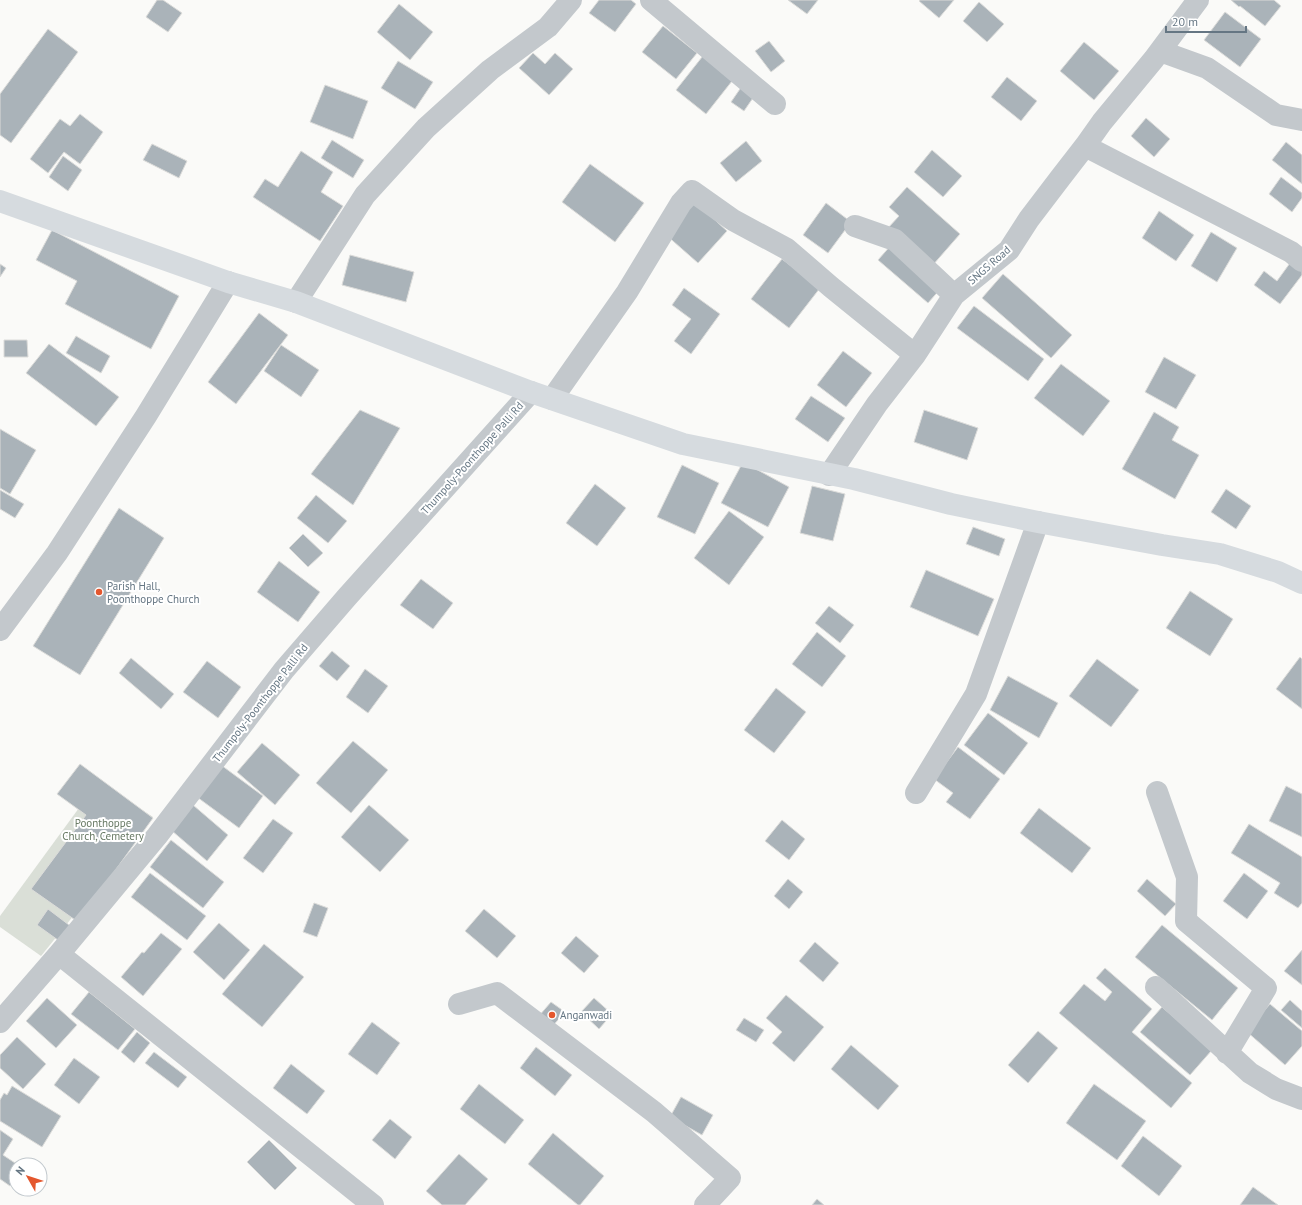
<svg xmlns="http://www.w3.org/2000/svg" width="1302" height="1205" font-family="'PT Sans',sans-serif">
  <rect width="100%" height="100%" fill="#fafaf8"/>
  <!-- green -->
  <path fill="#dadfd7" d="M98 782 153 817 41 956 0 927V916Z"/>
  <!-- building -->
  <path fill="#aab3b9" stroke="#dcdcda" d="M157 0H163L182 13 168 32 146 17Z
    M599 0H631L636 4 615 32 589 13Z
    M788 0H818L807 14Z
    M920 0H954L939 18 919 1Z
    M1231 0H1274L1281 6 1265 26 1240 6 1239 7Z
    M979 2 1004 24 987 42 963 21Z
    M399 4 433 32 410 60 377 32Z
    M1225 12 1261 39 1240 67 1204 40Z
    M663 26 697 53 676 79 642 52Z
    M48 29 78 52 11 143 0 135V94Z
    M769 41 785 61 771 72 755 51Z
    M1084 42 1119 71 1094 100 1060 71Z
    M706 52 736 76 706 114 676 90Z
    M533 53 545 64 555 53 573 69 549 95 519 68Z
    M398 61 433 82 415 109 381 88Z
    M1007 77 1037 101 1021 121 991 97Z
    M325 85 368 101 353 139 310 122Z
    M742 86 755 95 744 111 731 102Z
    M80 114 103 132 80 164 64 152 48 173 30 159 60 119 70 126Z
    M1146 118 1170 139 1154 157 1131 136Z
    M332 140 364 160 353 178 321 158Z
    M746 141 762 161 736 182 720 163Z
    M1286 142 1302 155V184L1272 160Z
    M152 144 187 161 179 178 143 160Z
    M932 150 962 176 943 197 914 172Z
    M301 151 333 172 321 192 343 206 320 241 253 197 265 179 278 187Z
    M63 156 82 170 68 191 49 177Z
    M590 164 644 203 615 242 562 202Z
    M1281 177 1302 193V198L1292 212 1269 194Z
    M907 187 960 234 932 266 888 228 899 216 889 207Z
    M694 201 727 231 698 263 665 234Z
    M826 203 851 222 828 253 803 235Z
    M1159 211 1194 235 1176 261 1142 238Z
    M52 230 179 296 151 349 65 304 77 281 36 260Z
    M1211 232 1237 248 1217 282 1191 266Z
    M892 244 942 287 928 303 878 260Z
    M350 255 414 272 406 302 342 285Z
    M782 259 820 288 789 328 751 299Z
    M1290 263 1302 271V275L1280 304 1254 285 1264 271 1277 281Z
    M0 264 6 268 0 277Z
    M1003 274 1072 335 1051 358 982 298Z
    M684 288 720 314 691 354 674 341 691 319 672 305Z
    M974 306 1044 359 1028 381 957 328Z
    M259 313 288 335 236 404 208 382Z
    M76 336 110 356 101 373 66 353Z
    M4 340H27L28 357H4Z
    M49 344 119 397 96 426 26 373Z
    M281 345 319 370 301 397 264 371Z
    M843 351 872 373 846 407 817 385Z
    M1164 357 1196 375 1176 409 1145 392Z
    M1061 364 1110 401 1083 436 1034 398Z
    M811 396 845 418 828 442 795 419Z
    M360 410 400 428 353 505 311 474Z
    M924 410 978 428 967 460 914 442Z
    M1154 412 1179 427 1172 440 1199 455 1175 499 1122 469Z
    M0 429 36 450 10 494 0 488Z
    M743 462 789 487 768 527 721 503Z
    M682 465 719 483 695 534 657 517Z
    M595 484 626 508 597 546 566 523Z
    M812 486 845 494 833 541 800 533Z
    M1226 489 1251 506 1236 529 1211 512Z
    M0 490 24 504 15 518 0 509Z
    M316 495 347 521 328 543 297 518Z
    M119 508 164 538 80 675 33 646Z
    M729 511 764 537 729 585 694 558Z
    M973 527 1005 539 999 556 966 544Z
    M303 534 323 553 308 567 289 548Z
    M279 561 320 592 298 622 257 592Z
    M926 570 994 599 978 636 910 607Z
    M421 579 453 603 433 629 400 605Z
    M1190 591 1233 619 1210 656 1166 628Z
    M829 606 854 625 840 643 815 623Z
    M817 632 846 656 822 687 792 664Z
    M332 651 350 666 337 681 319 666Z
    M1300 657 1302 659V709L1276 689Z
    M131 658 174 694 161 709 119 673Z
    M1097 659 1139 690 1111 727 1069 696Z
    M207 661 241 687 218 718 183 692Z
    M365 669 388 686 368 713 346 697Z
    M1008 676 1058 703 1039 738 990 710Z
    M776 688 806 712 774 753 744 730Z
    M988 713 1028 743 1004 775 964 745Z
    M353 741 388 770 351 813 316 783Z
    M262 743 300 775 275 805 237 772Z
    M958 747 1000 779 970 819 946 802 953 793 934 779Z
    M80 764 153 818 78 922 31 889 86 815 57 794Z
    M221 765 263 796 239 828 197 797Z
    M1286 786 1302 794V837L1269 821Z
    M193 805 228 835 207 861 171 830Z
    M369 805 409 840 380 872 341 837Z
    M1039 808 1091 848 1072 873 1020 833Z
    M273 819 293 833 263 873 243 858Z
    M782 820 805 839 789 860 765 841Z
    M1249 824 1302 857V903L1298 908 1274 893 1280 883 1231 853Z
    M171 840 224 882 203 908 150 867Z
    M150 873 206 916 187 940 131 897Z
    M1244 873 1268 891 1247 919 1223 901Z
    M788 879 803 892 789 909 774 896Z
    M1147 879 1176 904 1165 916 1137 891Z
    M314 903 328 908 317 937 303 932Z
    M48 909 73 928 62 943 37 925Z
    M484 909 516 936 497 958 465 931Z
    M219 923 250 950 224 980 193 952Z
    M1162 925 1238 988 1212 1020 1135 957Z
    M161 933 182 949 143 996 121 977 142 952 144 953Z
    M576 936 599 956 584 973 561 953Z
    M815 942 839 963 823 982 799 961Z
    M264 944 304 977 262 1027 222 994Z
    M1302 950V985L1284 971Z
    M1105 968 1152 1009 1132 1032 1192 1083 1171 1108 1059 1013 1084 984 1105 1001 1112 992 1096 978Z
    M89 992 135 1029 118 1050 71 1014Z
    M786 995 824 1027 794 1062 772 1043 782 1032 766 1018Z
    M47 998 77 1025 56 1048 26 1021Z
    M594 998 612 1014 599 1029 581 1012Z
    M1290 1000 1302 1011V1028L1281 1010Z
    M551 1002 565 1012 550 1029 538 1017Z
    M1270 1004 1302 1031V1046L1285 1065 1246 1031Z
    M1162 1007 1212 1050 1190 1075 1140 1032Z
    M744 1018 764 1030 756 1042 736 1030Z
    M372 1022 400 1043 377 1075 348 1054Z
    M1038 1031 1058 1048 1028 1083 1008 1065Z
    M137 1032 150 1043 134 1063 121 1052Z
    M17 1037 46 1064 23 1089 0 1068V1055Z
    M851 1045 899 1086 878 1110 831 1069Z
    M536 1047 572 1075 555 1096 520 1068Z
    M154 1052 187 1077 178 1088 145 1063Z
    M74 1058 100 1077 79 1104 54 1085Z
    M291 1064 325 1091 307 1114 273 1088Z
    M479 1084 524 1120 505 1144 460 1109Z
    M1094 1084 1146 1121 1117 1160 1066 1123Z
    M12 1086 61 1116 42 1147 0 1121V1100L4 1093 7 1095Z
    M681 1097 713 1115 702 1135 670 1117Z
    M390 1119 412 1137 395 1159 372 1140Z
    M0 1130 13 1139 3 1155 18 1165H16V1176L10 1186 0 1179Z
    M553 1133 604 1176 580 1205H578L528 1164Z
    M1143 1136 1182 1166 1159 1196 1121 1166Z
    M269 1140 297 1168 275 1190 247 1162Z
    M459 1154 488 1179 465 1205H442L426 1191Z
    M1253 1187 1278 1205H1240Z
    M817 1199 824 1205H812Z"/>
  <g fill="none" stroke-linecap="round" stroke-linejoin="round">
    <!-- street -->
    <path stroke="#c3c8cc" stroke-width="22" d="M651 0 775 104
      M1160 51 1207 68 1276 115 1302 120
      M1085 146 1291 252 1302 261
      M855 226 895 240 954 295
      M296 302 365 195 426 128 490 70 548 27 571 0
      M552 399 627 292 681 203 692 191 733 220 787 249 831 287 915 355
      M829 475 877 404 915 355 954 295 1009 250 1029 219 1061 177 1085 146 1102 122 1154 59 1198 0
      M0 630 57 553 146 416 228 282
      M1157 792 1187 877 1186 921 1266 988 1227 1053
      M916 793 976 694 1038 522
      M59 954 373 1205
      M1156 987 1250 1073 1276 1089 1302 1099
      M459 1004 497 993 654 1112 730 1178 705 1205
      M0 1022 59 954 157 836 284 670 347 597 531 392"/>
    <!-- secondary -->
    <path stroke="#d6dbdf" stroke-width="22" d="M0 201 228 282 296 302 531 392 683 444 854 479 951 504 1038 522 1162 545 1220 554 1278 572 1302 583"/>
  </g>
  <!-- markers -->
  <g fill="#e4572e" stroke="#fff" stroke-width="1.5">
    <circle cx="99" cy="592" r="4"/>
    <circle cx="552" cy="1015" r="4"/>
  </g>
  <g text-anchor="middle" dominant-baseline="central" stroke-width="4" stroke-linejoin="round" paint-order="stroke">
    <!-- street labels -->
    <g font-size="11" fill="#657683" stroke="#fff">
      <text transform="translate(989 265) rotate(-41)">SNGS Road</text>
      <text transform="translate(472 458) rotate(-48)">Thumpoly-Poonthoppe Palli Rd</text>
      <text transform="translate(260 703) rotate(-52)">Thumpoly-Poonthoppe Palli Rd</text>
    </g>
    <!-- poi labels -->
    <g font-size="11" fill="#657683" stroke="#fff" text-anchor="start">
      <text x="107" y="586">Parish Hall,<tspan x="107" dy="13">Poonthoppe Church</tspan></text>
      <text x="560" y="1015">Anganwadi</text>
    </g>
    <!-- park labels -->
    <g font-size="11" fill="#687a64" stroke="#fff">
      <text x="103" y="823">Poonthoppe<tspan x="103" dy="13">Church, Cemetery</tspan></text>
    </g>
  </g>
  <!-- north arrow -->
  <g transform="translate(28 1177) rotate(309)"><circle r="19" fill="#ffffff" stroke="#c1c8cd"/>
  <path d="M0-3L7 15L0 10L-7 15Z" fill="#e4572e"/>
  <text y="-6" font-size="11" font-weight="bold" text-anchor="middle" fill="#657683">N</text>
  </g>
  <!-- scale -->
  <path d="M1166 26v6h80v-6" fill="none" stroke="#657683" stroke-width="2"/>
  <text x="1172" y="26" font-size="12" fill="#657683" stroke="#ffffff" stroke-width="3" paint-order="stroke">20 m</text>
</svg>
